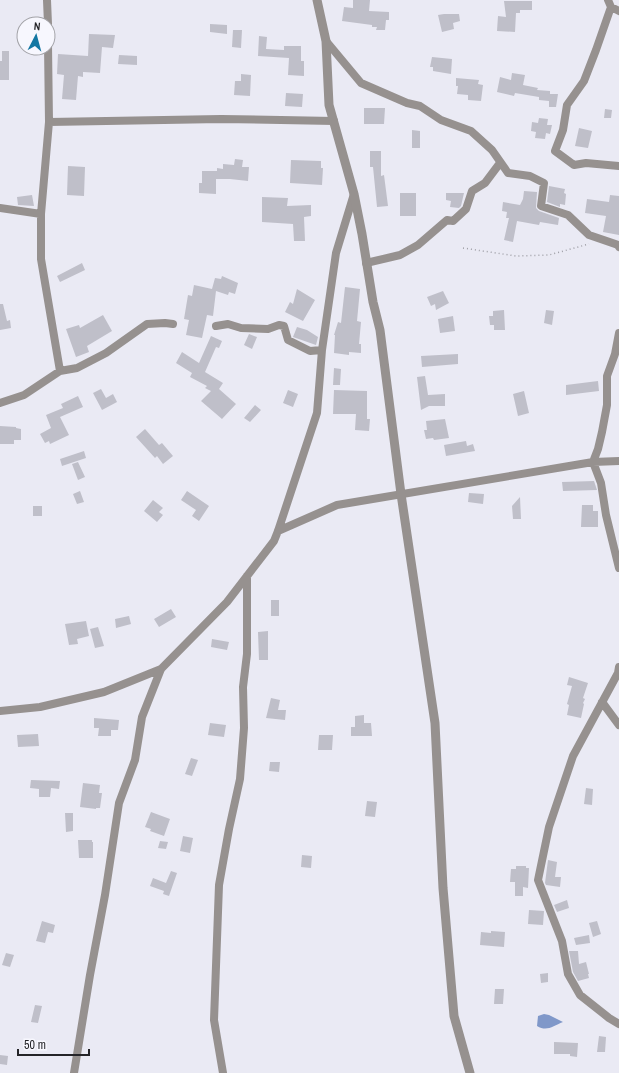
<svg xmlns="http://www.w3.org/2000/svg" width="619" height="1073" font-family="'Archivo Narrow',sans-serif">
  <rect width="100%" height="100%" fill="#eaeaf4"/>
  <!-- water -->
  <path fill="#8098c9" d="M544 1014 549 1015 563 1022C553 1026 547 1032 537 1026L538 1016Z"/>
  <!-- building -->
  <path fill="#bfbfc9" d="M353 0H370L369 11 389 12V20H386L385 30H376L377 27H372V25L342 21 344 7 353 8Z
    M504 1H532V10H520V13H516L515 32 497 31 498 16 506 17Z
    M444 14H459L460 21 453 23 454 29 442 32 438 15Z
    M210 24 227 25V34L210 32Z
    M233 30H242L241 48 232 47Z
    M89 34 115 35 113 48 102 47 100 73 83 72V77L78 76 76 100 62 99 64 75 57 74 58 54 88 56Z
    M259 36 267 37 266 49 284 50V46H301V61H304V76L288 75 289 58 258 56Z
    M2 51H9V80H0V61H2Z
    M119 55 137 56V65L118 64Z
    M432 57 452 59 451 74 433 71V67H430Z
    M512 73 525 75 523 85 538 88 537 90 550 91V94H558L556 107H549V101L539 100V97L515 93 514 96 497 92 500 77 511 80Z
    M241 74 251 75 250 96 234 95 235 81H241Z
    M456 78 479 80 478 84 483 85 481 101 468 100V95L457 94 458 86H456Z
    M286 93 303 94 302 107 285 106Z
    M364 108H385L384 124H364Z
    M605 109 612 110 611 118H604Z
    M539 118 548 119 547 125H552L550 134 546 133 545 139 535 138 536 132 531 131 532 122 538 123Z
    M579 128 592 131 588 148 575 146Z
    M412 130 420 131V148H412Z
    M370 151H381V176L384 175 388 206 377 207 373 167H370Z
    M235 159 243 160 242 167H249L248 181 230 179H216V194L199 193V183H202V171H217V168L223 169V164L234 165Z
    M291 160 321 161V168H323L322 185 290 183Z
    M68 166 85 167 84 196 67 195Z
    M549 186 565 189 564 193 566 194 565 205 560 204V207L547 202Z
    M524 191 537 192 536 208 539 211 559 218 558 225 540 222 539 225 517 221 513 242 504 240 509 218H506L507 212 502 211 503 202 520 205 523 199Z
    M400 193H416V216H400Z
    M446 193H464L461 206 459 208 450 207 451 201 446 200Z
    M32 195 34 206 18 205 17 197Z
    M610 195 619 196V235L603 232 606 216 585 213 587 199 609 202Z
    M262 197 288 198 287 206 311 205V216L304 217 305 241H294L293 224 262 222Z
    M82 263 85 270 60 282 57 276Z
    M222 276 238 283 235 294 229 292 228 295 216 291 213 316 207 315 202 338 186 335 189 320 184 319 188 295 192 296 194 285 212 289 215 278 221 279Z
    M345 287 360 289 357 321 361 322 359 344H361V353L349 352V355L334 353 335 335H334L338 322 341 323Z
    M297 289 315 300 303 321 285 312 290 302 293 304Z
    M443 291 449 303 436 310 435 304 431 306 427 297Z
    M0 304H3L7 321 10 320 11 328 0 330Z
    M504 310 505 330H494V325H490L489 316H493V311Z
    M546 310 554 311 552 325 544 323Z
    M103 315 112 331 87 346 89 352 76 357 66 329 79 325 80 328Z
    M453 316 455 331 440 333 438 319Z
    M297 327 307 330 318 337 316 345 293 337Z
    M249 334 257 337 252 349 244 345Z
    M211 336 222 341 219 348 216 347 205 372 223 383 219 389 236 404 222 419 201 401 211 391 205 388 207 386 190 377 192 373 176 363 182 352 199 363Z
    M458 354V364L422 367 421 356Z
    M334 368 341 369 340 385H333Z
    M425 376 428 395 445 394V406H429L421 410 417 377Z
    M598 381 599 391 566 395V385Z
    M101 389 106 398 113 394 117 402 102 410 93 393Z
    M288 390 298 394 293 407 283 403Z
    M334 390 367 391V419H370L369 431 355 430 356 414H333Z
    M524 391 529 413 518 416 513 394Z
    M78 396 83 407 60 417 69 435 50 444 49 441 45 443 40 434 51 428 46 415 63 408 61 404Z
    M255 405 261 410 250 422 244 418Z
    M445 419 449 438 434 440 433 438 426 439 424 430H427L426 421Z
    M0 426 16 427V428L21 429V440H14V444H0Z
    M145 429 159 445 162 443 173 456 163 464 157 456 155 458 136 437Z
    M466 441 467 446 473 444 475 451 446 456 444 445Z
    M84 451 86 458 62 466 60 459Z
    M78 462 85 477 78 480 72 464Z
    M594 481 597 490 563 491 562 482Z
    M80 491 84 502 77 504 73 494Z
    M187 491 209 506 199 521 192 516 196 510 181 500Z
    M469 493 484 494 483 504 468 502Z
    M520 497 521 519H513L512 506Z
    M153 500 163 508 159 512 163 515 157 522 144 511Z
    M582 505H593V511H598V527H581Z
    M33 506H42V516H33Z
    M271 600H279V616H271Z
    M171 609 176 617 159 627 154 619Z
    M129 616 131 624 116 628 115 619Z
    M86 621 89 636 77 639 78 644 69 645 65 624Z
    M98 627 104 646 95 648 90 629Z
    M268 631V660H259L258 632Z
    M212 639 229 642 227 650 211 647Z
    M569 677 588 683 583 698 585 699 583 703 584 704 581 718 567 715 569 705 567 704 572 686 567 685Z
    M271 698 280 700 278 710H286L285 720 266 718Z
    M364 715V723H371L372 736H351V727H355V716Z
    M94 718 119 720 118 730H111V736H98L99 728H94Z
    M210 723 226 725 224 737 208 735Z
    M38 734 39 746 18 747 17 735Z
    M319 735H333L332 750H318Z
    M191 758 198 760 192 776 185 774Z
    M270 762H280L279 772 269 771Z
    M31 780 60 781 59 789 51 788 50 797H39V789L30 788Z
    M83 783 100 785 99 793H102L100 808H96V809L80 807Z
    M586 788 593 789 592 805 584 804Z
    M367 801 377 802 375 817 365 816Z
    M151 812 170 819 164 836 150 831 151 829 145 827Z
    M65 813H73V831L66 832Z
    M183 836 193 838 190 853 180 851Z
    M78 840H92V842H93V858H79Z
    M160 841 168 842 166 849 158 848Z
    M302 855 312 856 311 868 301 867Z
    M548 860 557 862 555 877H561L560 887 546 885 545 883Z
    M516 866H526V868H529L528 888 523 887V896H515V882H510L511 869H516Z
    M171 871 177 873 169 896 163 894 164 891 150 886 153 878 166 883Z
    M567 900 569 908 557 912 554 905Z
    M529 910 544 911 543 925 528 924Z
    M42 921 55 925 53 933 48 932 45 943 36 941Z
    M597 921 601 934 593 937 589 923Z
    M491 931 505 932 504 947 480 945 481 932 491 933Z
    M589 935 590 943 576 945 574 938Z
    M569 951H578L579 964 586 962 589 974H588L589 978 578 981 573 972Z
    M6 953 14 955 10 967 2 965Z
    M548 973V982L541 983 540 974Z
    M495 989H504L503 1004H494Z
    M35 1005 42 1006 38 1023 31 1022Z
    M599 1036 606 1037 605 1052H597Z
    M554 1042 578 1043 577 1057 570 1056V1054H554Z
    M0 1055 8 1056 7 1065 0 1064Z"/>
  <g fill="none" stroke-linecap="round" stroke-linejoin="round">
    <!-- path -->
    <path stroke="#9f9fa6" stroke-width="1.5" stroke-dasharray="1 3" stroke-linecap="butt" d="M463 248 516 256 549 255 589 244"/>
    <!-- minor -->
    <path stroke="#96918f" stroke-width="8" d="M47 0 48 24
      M608 0 611 7 596 50 584 81 567 105 563 130 555 151 574 165 586 163 619 166
      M611 7 619 11
      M326 41 361 83 407 103 420 106 441 120 471 131 492 150 508 173 530 176 544 183 541 206 568 215 589 235 618 245 619 247
      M48 45 49 122 41 214V259L60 371
      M49 122 221 119 334 121
      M0 208 41 214
      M366 263 400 255 418 245 447 220 453 221 466 209 472 191 485 183 500 163
      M216 326 228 324 241 328 268 329 279 325 284 326 288 340 310 351 322 350
      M619 333 615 354 607 376V405L602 432 598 449 593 462 601 483 606 515 619 568
      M0 403 24 395 60 371 77 368 106 353 147 324 165 323 173 324
      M278 531 337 505 593 462 619 461
      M619 667 618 673 573 756 549 827 538 880 562 941 568 974 580 995 609 1018 619 1024
      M602 702 619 725
      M0 711 40 707 104 692 161 669
      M74 1073 90 975 105 895 119 803 135 760 142 717 161 669 227 602 274 541 278 531 317 413 322 350 336 253 354 194
      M223 1073 214 1020 219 885 229 829 240 779 244 728 243 687 247 654V576"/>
    <!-- tertiary -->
    <path stroke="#96918f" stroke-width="9" d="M317 0 326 41 329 105 354 194 362 234 373 302 380 330 401 494 435 723 443 888 454 1016 470 1073"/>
  </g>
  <!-- north arrow -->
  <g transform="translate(36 36) rotate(6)"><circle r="19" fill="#f7f7fe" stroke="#a3a3a8"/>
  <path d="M0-3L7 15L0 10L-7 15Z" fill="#1377a3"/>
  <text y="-6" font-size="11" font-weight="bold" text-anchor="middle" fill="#242428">N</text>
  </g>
  <!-- scale -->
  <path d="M18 1049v6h71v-6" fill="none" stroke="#242428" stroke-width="2"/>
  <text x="24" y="1049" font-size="12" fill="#242428" stroke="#f7f7fe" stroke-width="3" paint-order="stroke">50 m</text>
</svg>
